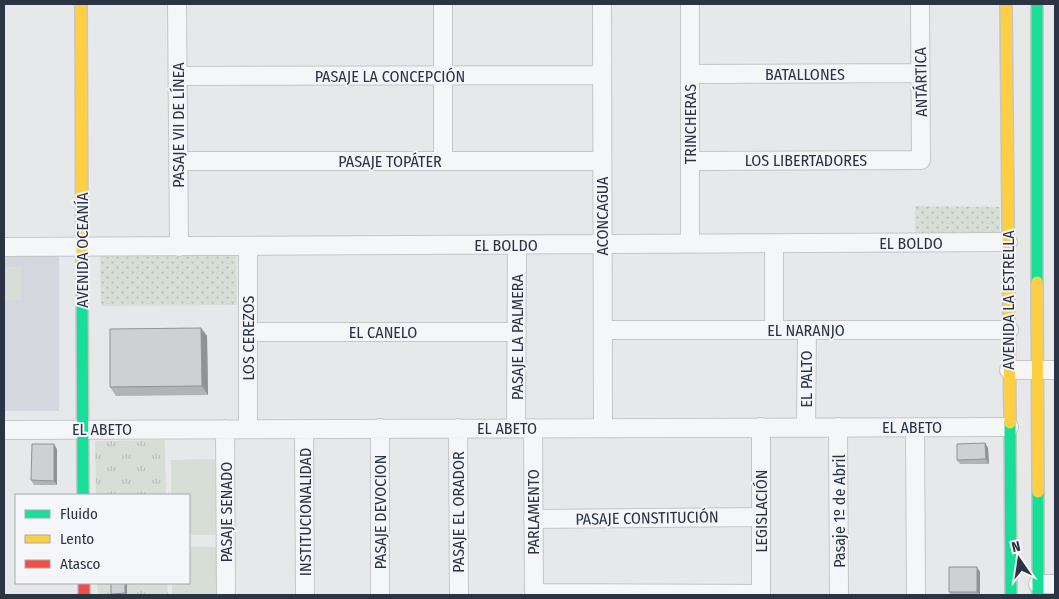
<svg xmlns="http://www.w3.org/2000/svg" width="1059" height="599" font-family="'Fira Sans Condensed',sans-serif">
  <defs>
    <pattern id="grass-dots" width="8" height="8" patternUnits="userSpaceOnUse" patternTransform="scale(1.25)"><rect width="8" height="8" fill="#d6ded6"/><path d="M2 2h.1M6 6h.1" fill="none" stroke="#b8bfb9" stroke-width="1.8" stroke-linecap="round"/></pattern>
    <pattern id="park-tufts" width="24" height="20" patternUnits="userSpaceOnUse" patternTransform="scale(1.25)"><rect width="24" height="20" fill="#d6ded6"/><path d="M3 7l-1-3M5 7V3M7 7l1-3M15 17l-1-3M17 17v-4M19 17l1-3" fill="none" stroke="#b8bfb9"/></pattern>
  </defs>
  <rect width="100%" height="100%" fill="#e6e8ea"/>
  <!-- built -->
  <path fill="#d4d7dd" d="M4 256H59V411H4Z"/>
  <!-- grass -->
  <path fill="url(#grass-dots)" d="M915 206 1000 207V234L915 233Z
    M236 252 237 305 101 306 100 253Z"/>
  <!-- park -->
  <path fill="url(#park-tufts)" d="M165 440 166 495H96L95 441Z
    M97 583H167L168 595H98Z"/>
  <!-- pitch -->
  <path fill="#d6ded6" d="M4 267H21V300H4Z
    M215 459 216 535H189V495H171V460Z
    M189 547H216L217 595H172V583H189Z"/>
  <g fill="none" stroke-linecap="round" stroke-linejoin="round">
    <!-- street casing -->
    <g stroke="#c4c6c8" stroke-width="20">
      <path id="street" d="M177 4 179 247
        M443 4V161
        M602 4 603 428
        M690 74 920 73
        M178 76 602 75
        M178 161H602
        M690 161 921 160 920 4
        M690 244V4
        M774 244V330
        M4 247 1008 242
        M248 247V429
        M603 330H1009
        M248 332H517
        M1009 370H1055
        M806 427 807 330
        M838 427 839 595
        M915 427 916 595
        M380 428V595
        M458 428 459 595
        M516 428 517 245
        M533 428 534 595
        M225 429 226 595
        M304 429 305 595
        M4 430 1009 427
        M533 519 761 517
        M1038 584H1055
        M534 593 761 594
        M761 595V427"/>
    </g>
    <!-- fast casing -->
    <g stroke="#c4c6c8" stroke-width="14">
      <path id="fast" d="M1037 4V282
        M82 273 83 495
        M1010 423 1011 595
        M1038 492V595"/>
    </g>
    <!-- slow casing -->
    <g stroke="#c4c6c8" stroke-width="14">
      <path id="slow" d="M81 4 82 273
        M1006 4 1010 423
        M1037 282 1038 492"/>
    </g>
    <!-- jam casing -->
    <g stroke="#c4c6c8" stroke-width="14">
      <path id="jam" d="M84 583V595"/>
    </g>
    <!-- street -->
    <use href="#street" stroke="#f5f6f7" stroke-width="18"/>
    <!-- fast -->
    <use href="#fast" stroke="#16e098" stroke-width="11"/>
    <!-- slow -->
    <use href="#slow" stroke="#ffcf43" stroke-width="11"/>
    <!-- jam -->
    <use href="#jam" stroke="#f24e42" stroke-width="11"/>
  </g>
  <!-- wall -->
  <path fill="#b1b3b5" d="M201 328 207 336 208 395 116 396 110 387Z
    M985 443 988 448 989 464H960L957 460Z
    M57 449V485H34L31 480Z
    M980 572V595H951L949 592Z
    M111 583H127V595H112L111 594Z"/>
  <!-- shaded-wall -->
  <path fill="#909294" d="M201 328 207 336 208 395 202 386Z
    M985 443 988 448 989 464 986 459Z
    M54 444 57 449V485L54 481Z
    M977 567 980 572V595L977 592Z
    M125 583H127V595L125 593Z"/>
  <!-- building -->
  <path fill="#ced0d3" stroke="#909294" d="M201 328 202 386 110 387V329Z
    M985 443 986 459 957 460V444Z
    M32 444H54V481L31 480Z
    M949 567H977V592H949Z
    M111 583H125V593L111 594Z"/>
  <g text-anchor="middle" dominant-baseline="central" stroke-width="4" stroke-linejoin="round" paint-order="stroke">
    <!-- street labels -->
    <g font-size="16" fill="#2b3445" stroke="#f4f6f9">
      <text x="805" y="74">BATALLONES</text>
      <text x="390" y="76">PASAJE LA CONCEPCIÓN</text>
      <text transform="translate(921 82) rotate(-91)">ANTÁRTICA</text>
      <text transform="translate(690 124) rotate(-90)">TRINCHERAS</text>
      <text transform="translate(178 125) rotate(-90)">PASAJE VII DE LÍNEA</text>
      <text x="806" y="160">LOS LIBERTADORES</text>
      <text x="390" y="161">PASAJE TOPÁTER</text>
      <text transform="translate(602 216) rotate(-90)">ACONCAGUA</text>
      <text x="911" y="243">EL BOLDO</text>
      <text x="506" y="245">EL BOLDO</text>
      <text transform="translate(82 250) rotate(-90)">AVENIDA OCEANÍA</text>
      <text transform="translate(1008 300) rotate(-90)">AVENIDA LA ESTRELLA</text>
      <text x="806" y="330">EL NARANJO</text>
      <text x="383" y="332">EL CANELO</text>
      <text transform="translate(517 337) rotate(-90)">PASAJE LA PALMERA</text>
      <text transform="translate(248 338) rotate(-90)">LOS CEREZOS</text>
      <text transform="translate(806 379) rotate(-90)">EL PALTO</text>
      <text x="912" y="427">EL ABETO</text>
      <text x="507" y="428">EL ABETO</text>
      <text x="102" y="429">EL ABETO</text>
      <text transform="translate(761 511) rotate(-90)">LEGISLACIÓN</text>
      <text transform="translate(839 511) rotate(-90)">Pasaje 1º de Abril</text>
      <text transform="translate(226 512) rotate(-90)">PASAJE SENADO</text>
      <text transform="translate(305 512) rotate(-90)">INSTITUCIONALIDAD</text>
      <text transform="translate(380 512) rotate(-90)">PASAJE DEVOCION</text>
      <text transform="translate(458 512) rotate(-90)">PASAJE EL ORADOR</text>
      <text transform="translate(533 512) rotate(-90)">PARLAMENTO</text>
      <text transform="translate(647 518) rotate(-1)">PASAJE CONSTITUCIÓN</text>
    </g>
  </g>
  <!-- border -->
  <rect width="1059" height="599" fill="none" stroke="#2b3445" stroke-width="10"/>
  <!-- legend -->
  <rect x="15" y="494" width="175" height="90" fill="#f4f6f9" stroke="#a4a8b1"/>
  <rect x="25" y="510" width="25" height="8" fill="#16e098" stroke="#a4a8b1"/>
  <text x="60" y="519" font-size="15" fill="#2b3445">Fluido</text>
  <rect x="25" y="535" width="25" height="8" fill="#ffcf43" stroke="#a4a8b1"/>
  <text x="60" y="544" font-size="15" fill="#2b3445">Lento</text>
  <rect x="25" y="560" width="25" height="8" fill="#f24e42" stroke="#a4a8b1"/>
  <text x="60" y="569" font-size="15" fill="#2b3445">Atasco</text>
  <!-- north arrow -->
  <g transform="translate(1019 559) rotate(347)" stroke="#f4f6f9" stroke-width="4" paint-order="stroke">
  <path d="M0-4L9 19L0 12L-9 19Z" fill="#2b3445"/>
  <text y="-8" font-size="14" font-weight="bold" text-anchor="middle" fill="#2b3445">N</text>
  </g>
</svg>
